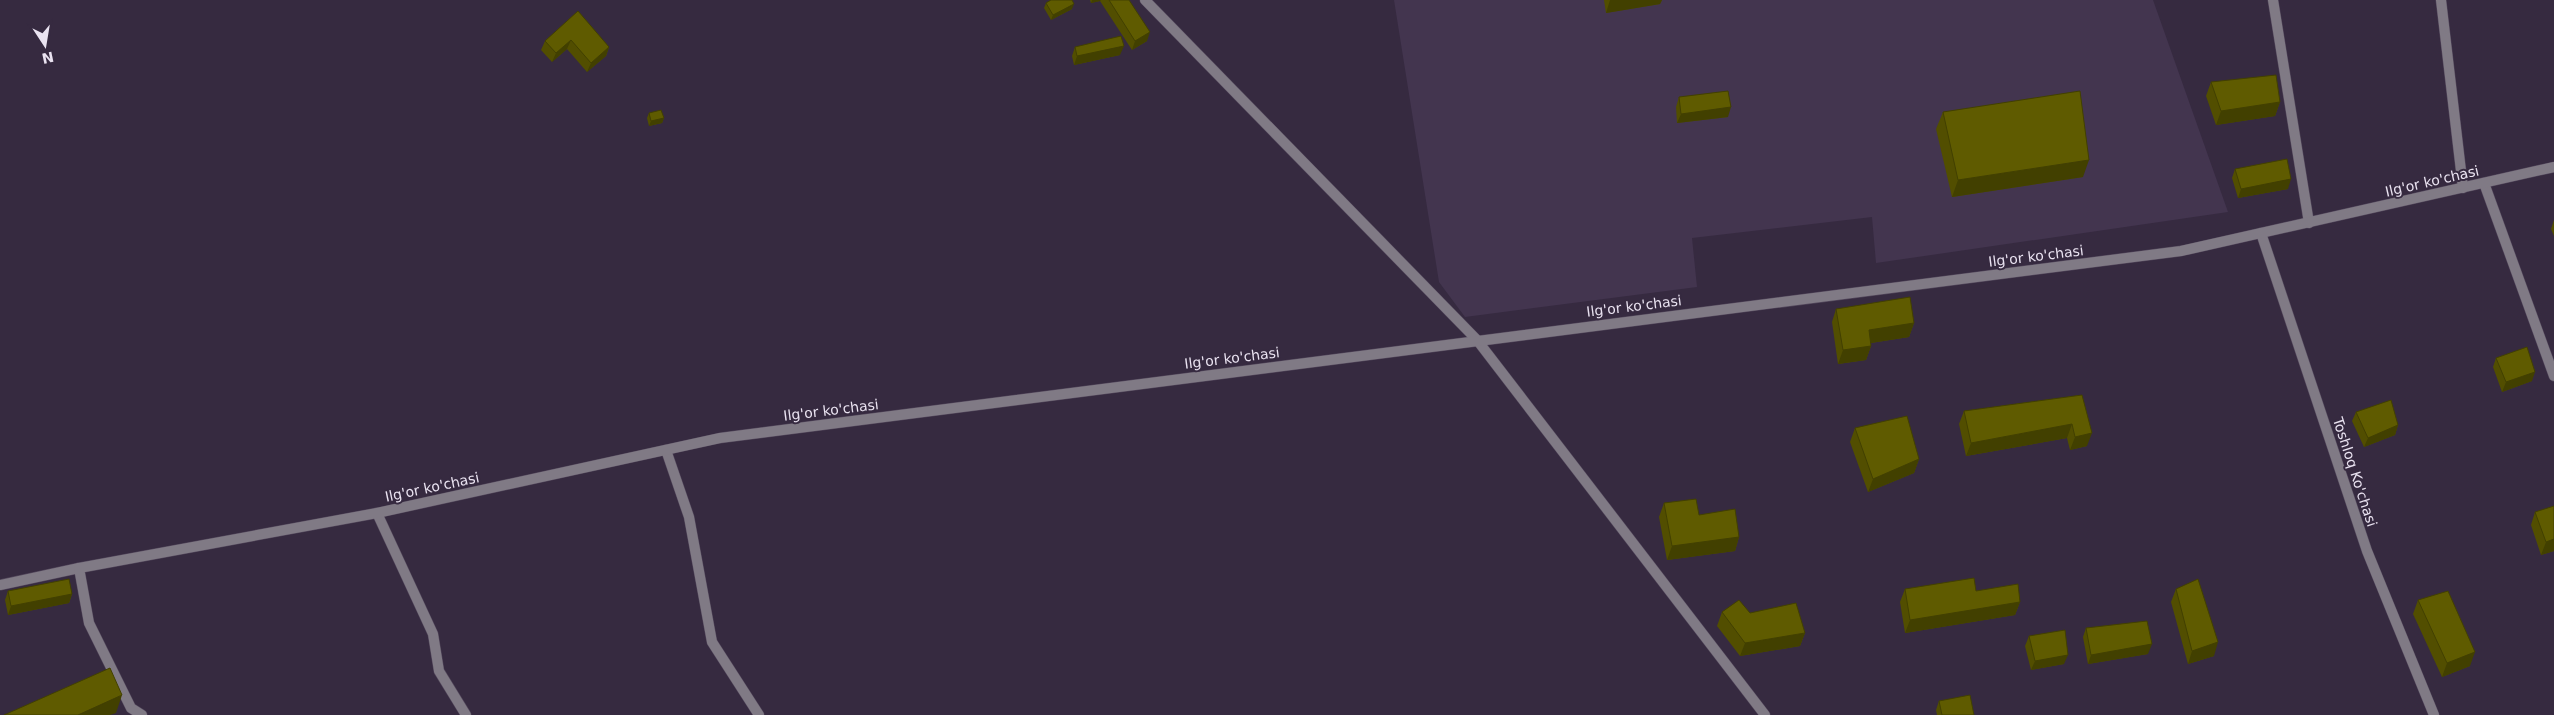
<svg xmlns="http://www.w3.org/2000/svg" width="2554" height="715" font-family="'DejaVu Sans',sans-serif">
  <rect width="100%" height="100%" fill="#362a40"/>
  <!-- built -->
  <path fill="#43354f" d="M1394 0H2153L2228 212 1876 263 1872 217 1692 238 1697 287 1465 317 1439 282Z"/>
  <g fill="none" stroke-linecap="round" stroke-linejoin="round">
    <!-- minor casing -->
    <g stroke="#53485c" stroke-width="11">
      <path id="minor" d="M1145 0 1477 340 1765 715
        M2273 0 2309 223
        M2441 0 2463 188
        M2484 183 2554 376
        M2261 233 2367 551 2434 715
        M666 450 689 517 712 642 759 715
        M377 513 433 634 439 671 466 715
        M0 585 79 568"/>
    </g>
    <!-- tertiary casing -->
    <g stroke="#53485c" stroke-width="11">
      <path id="tertiary" d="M142 715 131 708 89 623 79 568 377 513 720 438 2181 251 2554 167"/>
    </g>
    <!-- minor -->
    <use href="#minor" stroke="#807a85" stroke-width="10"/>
    <!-- tertiary -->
    <use href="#tertiary" stroke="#807a85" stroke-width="10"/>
  </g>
  <!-- wall -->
  <path fill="#524e00" d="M1090 0H1129L1147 41 1132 50 1100 1 1091 3Z
    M1604 0H1662L1660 4 1606 13Z
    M1046 3 1072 9 1051 20 1044 8Z
    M578 11 609 47 606 56 587 72 567 49 552 62 541 50 545 41Z
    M1075 47 1120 55 1074 65 1072 56Z
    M2211 82 2280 102 2275 116 2216 125 2206 96Z
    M1679 97 1728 117 1677 123 1676 107Z
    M1943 112 2083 177 1952 197 1936 129Z
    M649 113 664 118 662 123 649 126 647 118Z
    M2235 169 2288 189 2238 198 2232 178Z
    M2554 220V236L2551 229Z
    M1836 309 1914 323 1909 337 1871 343V346L1866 360 1838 364 1832 322Z
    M2496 358 2532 381 2502 392 2493 367Z
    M2082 395 2087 446 2070 450 2067 438 1966 456 1959 424 1964 411Z
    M2356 412 2398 425 2395 435 2364 447 2352 421Z
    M1855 428 1919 459 1914 473 1868 492 1850 442Z
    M1664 503 1699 515 1739 537 1735 551 1667 560 1659 517Z
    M2535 512 2554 551 2541 555 2531 525Z
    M1905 589 1976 591 2020 602 2015 615 1905 633 1900 602Z
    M2176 589 2214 656 2188 664 2171 602Z
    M8 591 72 594 69 603 8 615 5 600Z
    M2418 600 2470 666 2442 677 2413 614Z
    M1722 612 1750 613 1805 633 1800 646 1740 656 1717 626Z
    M2086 628 2148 654 2088 664 2083 637Z
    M2029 636 2064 664 2031 670 2025 646Z
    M1939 701 1974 715H1937L1936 710Z"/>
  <!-- shaded-wall -->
  <path fill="#424000" d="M1092 0H1101L1100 1 1091 3Z
    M1610 0H1662L1660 4 1606 13Z
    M1074 4 1072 9 1051 20 1053 15Z
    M1150 32 1147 41 1132 50 1135 41Z
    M571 40 567 49 552 62 556 53Z
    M1124 46 1120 55 1074 65 1077 56Z
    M609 47 606 56 587 72 591 63Z
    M2280 102 2275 116 2216 125 2221 111Z
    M1731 107 1728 117 1677 123 1681 114Z
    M664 118 662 123 649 126 651 121Z
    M2089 160 2083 177 1952 197 1958 180Z
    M2291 179 2288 189 2238 198 2241 189Z
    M1914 323 1909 337 1864 344 1869 330Z
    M1871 346 1866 360 1838 364 1843 350Z
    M2535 372 2532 381 2502 392 2506 382Z
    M2072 424 2067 438 1966 456 1971 443Z
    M2398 425 2395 435 2364 447 2368 438Z
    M2092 433 2087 446 2070 450 2075 437Z
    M1919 459 1914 473 1868 492 1873 479Z
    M1739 537 1735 551 1667 560 1672 546Z
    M2554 539V551L2541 555 2546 542Z
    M72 594 69 603 8 615 11 606Z
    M2020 602 2015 615 1905 633 1910 620Z
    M1805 633 1800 646 1740 656 1745 643Z
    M2218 642 2214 656 2188 664 2192 651Z
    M2152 644 2148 654 2088 664 2091 655Z
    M2475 652 2470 666 2442 677 2447 663Z
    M2068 655 2064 664 2031 670 2035 661Z
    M122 695 116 713 110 715H78Z"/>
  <!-- building -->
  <path fill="#5f5b00" stroke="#424000" d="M1051 0H1072L1074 4 1053 15 1046 3Z
    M1109 0H1129L1150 32 1135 41Z
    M578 11 609 47 591 63 571 40 556 53 545 41Z
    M1121 36 1124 46 1077 56 1075 47Z
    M2276 75 2280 102 2221 111 2211 82Z
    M1728 91 1731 107 1681 114 1679 97Z
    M2080 91 2089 160 1958 180 1943 112Z
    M661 110 664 118 651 121 649 113Z
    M2287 159 2291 179 2241 189 2235 169Z
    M1910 297 1914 323 1869 330 1871 346 1843 350 1836 309Z
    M2527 347 2535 372 2506 382 2496 358Z
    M2082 395 2092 433 2075 437 2072 424 1971 443 1964 411Z
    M2391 400 2398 425 2368 438 2356 412Z
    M1907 416 1919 459 1873 479 1855 428Z
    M1696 499 1699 515 1735 509 1739 537 1672 546 1664 503Z
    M2554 506V539L2546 542 2535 512Z
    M1974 578 1976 591 2018 584 2020 602 1910 620 1905 589Z
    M69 579 72 594 11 606 8 591Z
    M2198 579 2218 642 2192 651 2176 589Z
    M2448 591 2475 652 2447 663 2418 600Z
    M1739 600 1750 613 1796 603 1805 633 1745 643 1722 612Z
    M2147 621 2152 644 2091 655 2086 628Z
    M2065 630 2068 655 2035 661 2029 636Z
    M110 668 122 695 78 715H4Z
    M1970 695 1974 715H1942L1939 701Z"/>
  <g text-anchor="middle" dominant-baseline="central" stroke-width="4" stroke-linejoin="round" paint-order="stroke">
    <!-- street labels -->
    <g font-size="14" fill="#eae3f1" stroke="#362a40">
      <text transform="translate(2432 181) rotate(-13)">Ilg'or ko'chasi</text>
      <text transform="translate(2036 256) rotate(-7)">Ilg'or ko'chasi</text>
      <text transform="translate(1634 306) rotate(-7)">Ilg'or ko'chasi</text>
      <text transform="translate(1232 358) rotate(-7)">Ilg'or ko'chasi</text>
      <text transform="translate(831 410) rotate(-7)">Ilg'or ko'chasi</text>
      <text transform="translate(2355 472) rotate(72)">Toshloq Ko'chasi</text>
      <text transform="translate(432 487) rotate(-12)">Ilg'or ko'chasi</text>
    </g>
  </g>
  <!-- north arrow -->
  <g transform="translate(45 45) rotate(168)" stroke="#362a40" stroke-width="4" paint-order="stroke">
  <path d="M0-4L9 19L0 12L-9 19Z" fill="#eae3f1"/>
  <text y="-8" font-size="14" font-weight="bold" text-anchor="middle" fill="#eae3f1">N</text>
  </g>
</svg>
